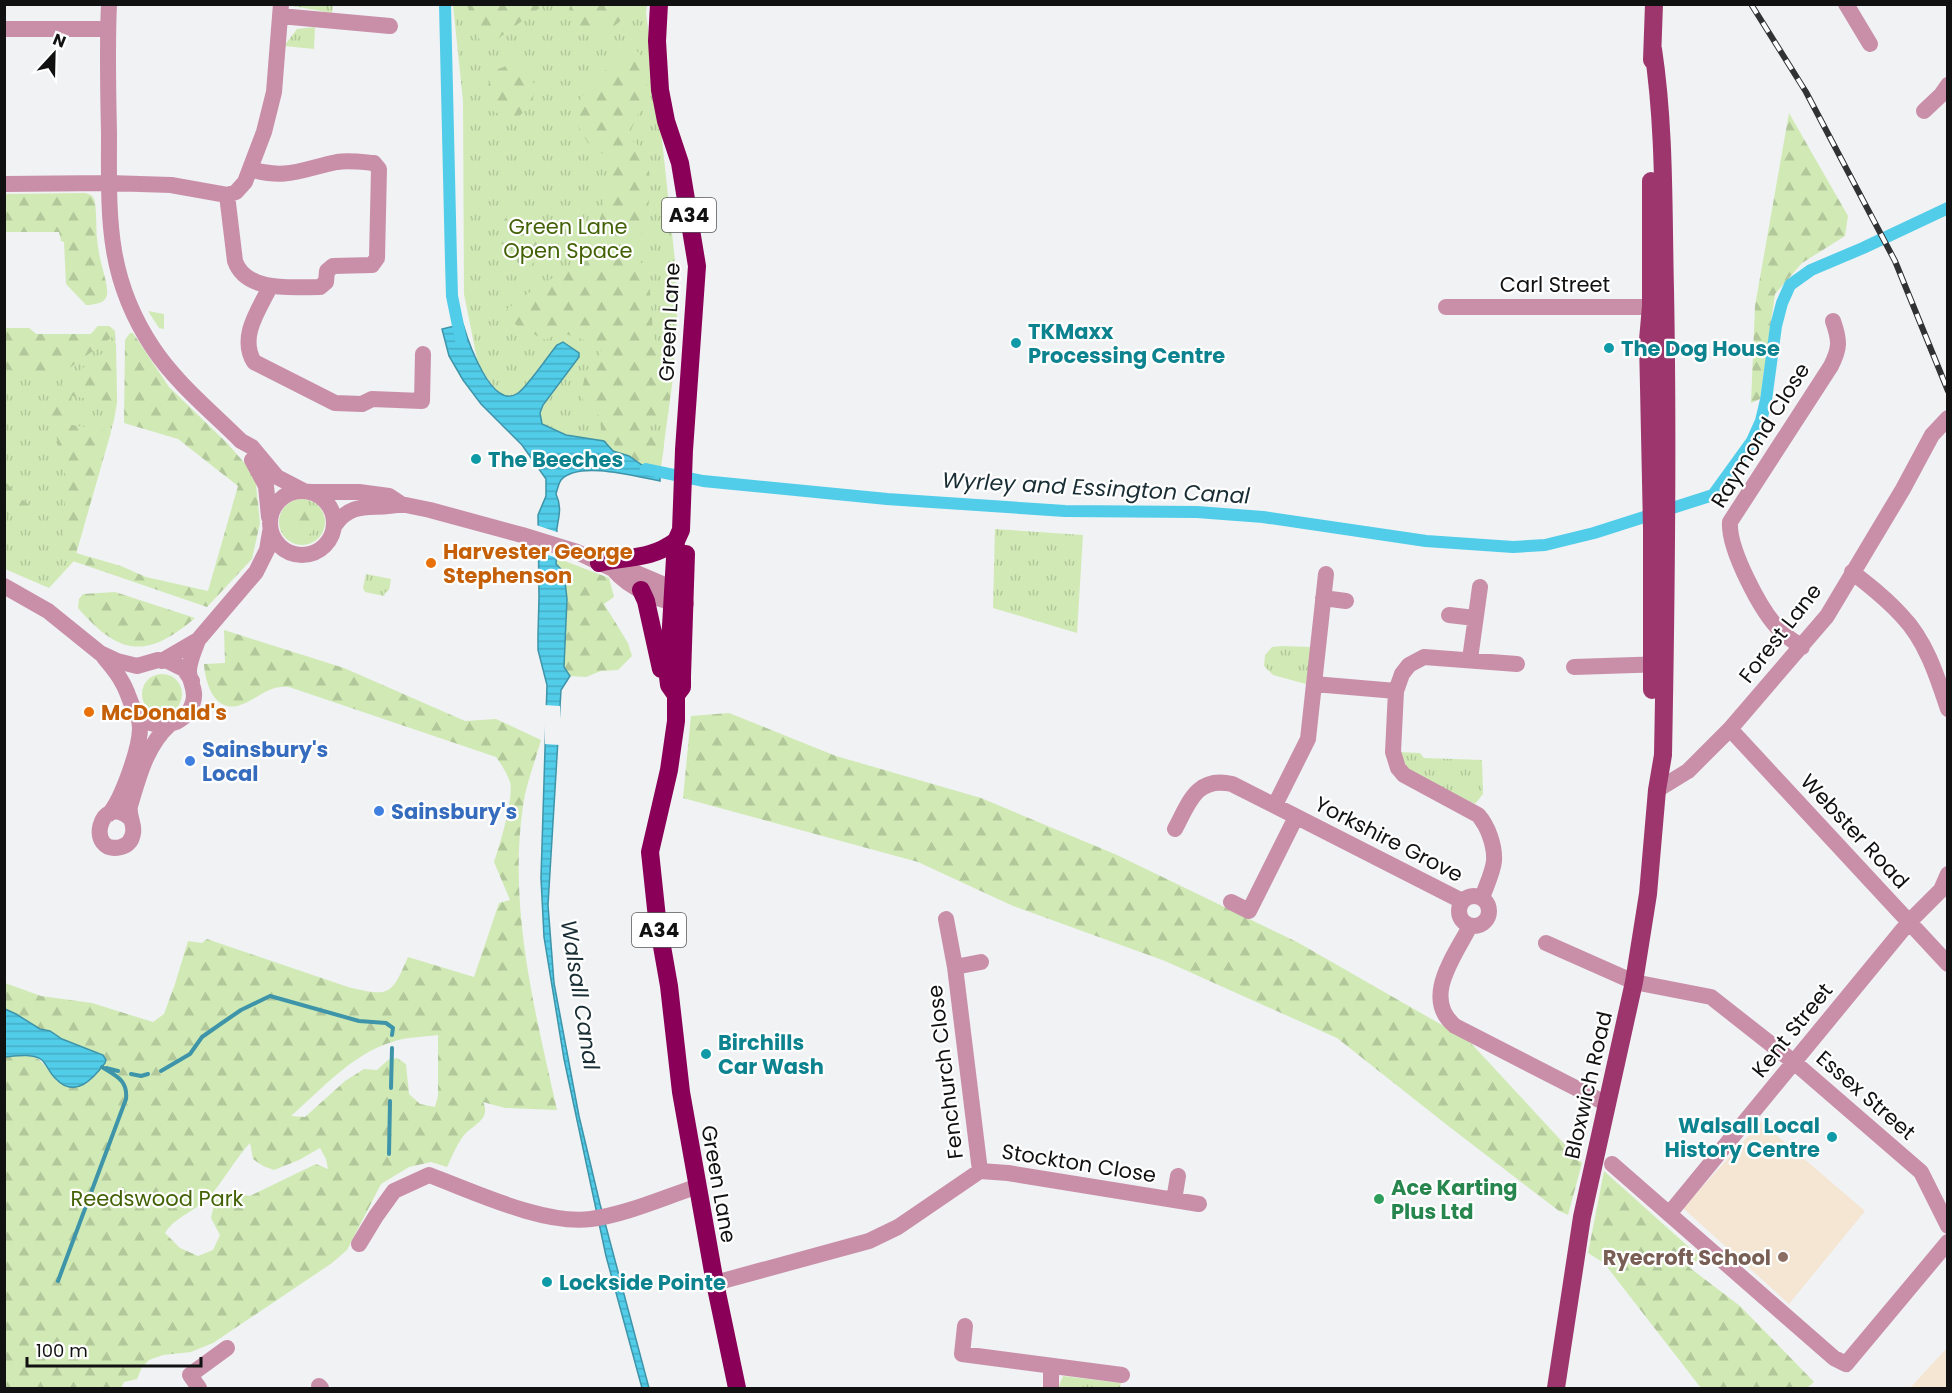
<svg xmlns="http://www.w3.org/2000/svg" width="1952" height="1393" font-family="Poppins,sans-serif">
  <defs>
    <pattern id="grass-tufts" width="24" height="20" patternUnits="userSpaceOnUse" patternTransform="scale(1.5)"><rect width="24" height="20" fill="#d1eab5"/><path d="M3 7l-1-3M5 7V3M7 7l1-3M15 17l-1-3M17 17v-4M19 17l1-3" fill="none" stroke="#b2c89b"/></pattern>
    <pattern id="forest-firs" width="22" height="20" patternUnits="userSpaceOnUse" patternTransform="scale(1.5)"><rect width="22" height="20" fill="#d1eab5"/><path d="M5 1l3.5 6h-7zM16 11l3.5 6h-7z" fill="#b2c89b"/></pattern>
    <pattern id="water-rules" width="6" height="5" patternUnits="userSpaceOnUse" patternTransform="scale(1.5)"><rect width="6" height="5" fill="#51cce9"/><path d="M0 2.5h6" fill="none" stroke="#46aec7"/></pattern>
  </defs>
  <rect width="100%" height="100%" fill="#f0f2f4"/>
  <!-- education -->
  <path fill="#f5e5d3" d="M1761 1122 1865 1211 1789 1304 1683 1208Z
    M1947 1348V1388H1910Z"/>
  <!-- grass -->
  <path fill="url(#grass-tufts)" d="M293 5H333L332 13 293 6Z
    M453 5H647L646 13 660 121 675 261 677 317 672 385 660 473 613 451 604 441 566 435 542 424 540 413 543 405 579 357 563 342 557 345 522 390 513 396H504L494 388 478 364 464 294 463 101Z
    M315 27 314 49 284 46 297 29Z
    M148 311 164 314V329L159 328Z
    M98 326H109L115 331 117 403 114 420 76 554 73 562 49 588 5 569 4 328H29L36 334H91Z
    M279 522a23 23 0 1 1 46 0a23 23 0 1 1-46 0Z
    M995 529 1083 535 1077 633 993 608Z
    M366 574 391 579 389 590 385 593 384 596 365 592 363 588Z
    M1283 646 1311 647 1306 684 1273 675 1264 666 1265 655 1272 647Z
    M142 694a20 20 0 1 1 40 0a20 20 0 1 1-40 0Z
    M1397 752 1420 753 1424 758 1482 760 1483 794 1475 804 1409 772Z
    M1063 1376 1121 1383 1120 1388H1058Z"/>
  <!-- forest -->
  <path fill="url(#forest-firs)" fill-rule="evenodd" d="M467 5V4L544 5 496 40 480 41Z
    M571 5H625V16C608 35 600 32 575 30L569 9Z
    M635 49 648 63 646 95 628 137C632 141 639 145 642 150 657 177 648 213 640 240L615 239 595 231 602 213 608 181V165L619 150 603 154 588 143 577 124V104L596 77Z
    M514 63 527 70 535 86 532 104 515 120 493 111 488 85 498 69Z
    M1789 113 1848 216 1845 236 1802 263 1775 294 1760 399 1751 403 1755 306Z
    M85 193C88 194 91 194 93 197 97 200 96 231 97 238 98 249 100 260 103 270 108 291 114 304 86 305L66 284 64 242 61 241 59 232H4L5 194Z
    M512 212H518L522 215 524 224 539 238 540 243 535 251 536 261 527 267 517 262C514 252 519 247 517 240L514 238 505 244H501L498 241C501 229 501 219 512 212Z
    M611 250 632 253 645 267 650 291 653 332 660 355 674 364 668 414 640 425 664 446 660 473C644 466 630 456 613 451L615 439 601 431 600 416 587 409 581 394 586 371 598 359 604 343 590 342 560 332 546 340 517 326 504 312C536 285 573 265 611 250Z
    M98 326H109L115 331V335L57 377C39 384 22 372 5 369V328H29L36 334H91Z
    M130 333H133L169 387 227 443 255 475 260 523 252 559 207 607 61 557 64 537 66 477 56 435 51 427V392L116 343 117 403 72 396 67 424 111 432 76 553 121 566 146 577 208 591 238 486 178 439 124 423 125 340Z
    M4 480 20 498 36 510 35 518H16L5 513Z
    M288 522a14 14 0 1 1 28 0a14 14 0 1 1-28 0Z
    M557 558 609 578 614 597 604 604 628 643 632 656 618 670 601 671 586 677 570 676 564 667 567 599 564 572 556 564Z
    M115 592 195 618C146 660 119 655 78 608L79 599 83 594Z
    M224 630 344 668 465 721 496 719 541 740C535 762 526 784 523 806 508 908 535 1011 557 1110L505 1108 483 1102C491 1118 475 1124 466 1133 458 1141 452 1157 447 1167L431 1162 409 1167 381 1184 347 1250 332 1263 213 1343 191 1352 163 1355 149 1360 142 1367 137 1379 124 1382 121 1388H5L4 1057C39 1054 36 1054 57 1081L88 1083 105 1063 96 1053 62 1039 50 1031 40 1029 16 1014 5 1009V983L41 996 92 1003 153 1022 164 1014 175 984 188 941 202 943 207 939 348 987C390 997 391 996 408 957L474 977 499 903 510 900 494 862C500 845 514 798 510 782 507 773 501 764 496 757L289 687C266 685 257 701 237 706 213 711 205 681 204 664L225 663ZM438 1035V1096L435 1107 420 1104 409 1094 406 1064 397 1058 388 1060 377 1070 364 1069 345 1081 305 1117 291 1116C321 1090 352 1054 392 1042 406 1037 423 1037 438 1035ZM250 1143 253 1159 263 1166 274 1170 299 1160 320 1148 326 1159 328 1169 316 1164 250 1196 232 1193 215 1200 211 1218 220 1235 213 1250 198 1256 180 1248 165 1233C175 1217 195 1211 208 1198 224 1181 234 1160 250 1143Z
    M143 693a18 18 0 1 1 36 0a18 18 0 1 1-36 0Z
    M729 713 836 756 981 798 1117 855 1297 942 1468 1040 1582 1163 1568 1215 1559 1211 1447 1125 1337 1038 1165 961 1013 906 918 862 683 798 691 716Z
    M1604 1171 1700 1257 1690 1268 1740 1306 1814 1382 1807 1388H1701L1604 1263 1588 1253Z"/>
  <!-- water -->
  <path fill="url(#water-rules)" stroke="#3e94a8" stroke-width="1.5" d="M463 324C468 341 492 412 518 393 527 387 548 356 557 345L563 342 579 353V357L543 405 540 413 542 424 566 435 604 441 613 451 629 456 642 465 660 473V481C638 477 578 460 561 480 559 483 557 490 556 494 562 507 559 515 557 528 556 540 557 552 556 564L564 572 567 599 564 667 570 676 561 690 548 905 554 983 579 1116 600 1204 649 1388H642L606 1256 564 1059 544 937 541 878 547 685 538 650V635L539 597 538 515 546 496V479L522 445 481 404 463 380 449 356 442 329Z
    M5 1009 16 1014 40 1029 50 1031 62 1039 103 1055 106 1060 105 1063C93 1079 75 1099 56 1079 50 1074 47 1065 42 1060 32 1053 16 1056 5 1057Z"/>
  <!-- pier -->
  <path fill="#f0f2f4" d="M536 525 560 533V559L536 551Z
    M544 705 560 706V745L545 744Z"/>
  <g fill="none" stroke-linecap="round" stroke-linejoin="round">
    <!-- stream -->
    <path stroke="#3e94a8" stroke-width="4" d="M106 1068 118 1071
      M161 1071 190 1054 202 1037 222 1023 241 1010 270 996 359 1021 386 1023 393 1028 392 1035
      M131 1074 141 1076 148 1074
      M391 1088 392 1048
      M389 1154 390 1101
      M58 1281 126 1099C128 1080 116 1076 102 1067"/>
    <!-- canal -->
    <path stroke="#51cce9" stroke-width="12" d="M445 4 451 261 452 296 461 340
      M646 469 703 481 887 499 1065 511 1197 512 1263 517 1426 541 1513 547 1545 545 1594 533 1713 495 1752 441 1761 421 1766 400 1776 326 1782 303 1790 285 1811 270 1863 248 1948 208"/>
    <!-- minor -->
    <path stroke="#c98fa9" stroke-width="16" d="M109 4C107 47 108 90 109 133 109 215 105 276 153 348 177 384 211 411 241 441L252 447 277 477 304 491
      M1846 4 1870 44
      M280 16 390 26
      M4 29H108
      M1924 111 1941 95 1948 85
      M4 184 109 183 171 185 227 195 236 192 245 182 264 132 274 92 281 4
      M227 195 235 261C246 293 293 287 320 287L326 282 327 271 333 266 372 265 377 258 379 169 374 163C362 162 349 160 337 162 302 169 287 180 250 169
      M270 287C258 311 239 337 254 362L335 403 362 404 372 399 422 401 423 354
      M1446 307H1664
      M252 460 266 486 269 517
      M270 523a32 32 0 1 1 64 0a32 32 0 1 1-64 0Z
      M312 492H359L389 496 401 504 430 510 522 535 577 552 613 569 625 568 672 588H684
      M335 525C353 499 374 511 401 504
      M613 569C629 588 661 603 686 604
      M1852 572C1870 586 1887 599 1902 616 1926 641 1937 676 1948 709
      M4 586 48 611 100 653 117 661 137 666 158 660 168 661 184 669 192 681
      M1323 598 1346 601
      M1449 615 1475 618
      M1802 647C1795 642 1786 637 1780 630 1761 612 1728 548 1730 522L1831 366C1840 348 1840 341 1833 321
      M103 656C109 664 117 672 122 682 127 690 129 699 133 707 140 723 160 729 176 722 184 718 191 711 193 702 197 690 189 682 189 671 189 661 195 649 198 640
      M1470 659 1480 587
      M162 661 198 640 256 572 267 550 270 532
      M1574 667 1665 664
      M1314 684 1396 691
      M1730 729 1948 964
      M1657 790 1688 771 1730 729 1827 616 1903 489 1932 435 1948 418
      M1275 805 1308 739 1326 574
      M109 814C122 799 140 748 140 728 140 723 139 718 137 714
      M131 819C99 790 85 856 121 847 128 845 132 840 133 833 135 824 128 816 130 806 139 776 146 746 170 724
      M1175 829C1189 803 1196 776 1232 784L1462 901
      M1459 911a15 15 0 1 1 30 0a15 15 0 1 1-30 0Z
      M1482 898C1486 886 1493 872 1494 861 1495 846 1488 826 1478 815L1404 775 1398 768 1393 752 1396 691 1402 674 1409 665 1424 657 1517 664
      M1231 902 1249 911 1296 817
      M946 919 955 967 980 1171
      M1470 926C1455 956 1421 998 1455 1026L1607 1104
      M1546 943 1634 982 1711 997 1795 1063 1921 1172 1948 1226
      M955 967 981 962
      M1612 1164 1834 1358 1846 1364 1948 1242
      M1174 1200 1178 1176
      M1669 1214 1909 922 1941 890 1948 874
      M359 1244 376 1216 394 1191 429 1175C475 1192 543 1225 591 1219 627 1214 662 1198 696 1187
      M715 1283 869 1241 898 1227 980 1171 1008 1173 1199 1204
      M965 1326 962 1354 1122 1375
      M319 1386 321 1388
      M199 1388 190 1375 227 1348
      M1051 1388V1367"/>
    <!-- major -->
    <path stroke="#9d366d" stroke-width="18" d="M1652 60 1654 4
      M1651 181V306L1648 340 1652 528V690
      M1556 1388 1582 1217 1634 982 1648 894 1657 790 1663 755C1666 600 1668 445 1665 290 1663 210 1665 128 1653 49"/>
    <!-- highway -->
    <path stroke="#8a0058" stroke-width="18" d="M659 4 657 41 660 90 666 121 680 163 697 266 684 450 681 530 676 541 668 677 669 685 676 695V721L669 770 650 852 657 918 669 986 681 1092 715 1283 737 1388
      M599 563C629 556 650 560 676 541
      M641 590 646 601 661 669
      M676 695 682 687V676L686 554"/>
    <!-- rail casing -->
    <g stroke="#313233" stroke-width="6">
      <path id="rail" d="M1751 4 1806 92 1895 261 1948 391"/>
    </g>
    <!-- rail -->
    <use href="#rail" stroke="#fff" stroke-width="4" stroke-dasharray="11" stroke-linecap="butt"/>
  </g>
  <!-- markers -->
  <g fill="#0f9aa8" stroke="#fff" stroke-width="2">
    <circle cx="1016" cy="343" r="6"/>
    <circle cx="1609" cy="348" r="6"/>
    <circle cx="476" cy="459" r="6"/>
    <circle cx="706" cy="1054" r="6"/>
    <circle cx="1832" cy="1137" r="6"/>
    <circle cx="547" cy="1282" r="6"/>
  </g>
  <g fill="#e8710a" stroke="#fff" stroke-width="2">
    <circle cx="431" cy="563" r="6"/>
    <circle cx="89" cy="712" r="6"/>
  </g>
  <g fill="#3f7fe0" stroke="#fff" stroke-width="2">
    <circle cx="190" cy="761" r="6"/>
    <circle cx="379" cy="811" r="6"/>
  </g>
  <circle fill="#2e9e5b" stroke="#fff" stroke-width="2" cx="1379" cy="1199" r="6"/>
  <circle fill="#8d6e63" stroke="#fff" stroke-width="2" cx="1783" cy="1257" r="6"/>
  <g text-anchor="middle" dominant-baseline="central" stroke-width="4.5" stroke-linejoin="round" paint-order="stroke">
    <!-- shield labels -->
    <g fill="#fff" stroke="#585859" stroke-width="1.5">
      <rect x="662" y="198" width="54" height="34" rx="4.5"/>
      <rect x="632" y="913" width="54" height="34" rx="4.5"/>
    </g>
    <g font-size="20" font-weight="bold" fill="#111112">
      <text x="689" y="215">A34</text>
      <text x="659" y="930">A34</text>
    </g>
    <!-- park labels -->
    <g font-size="21" fill="#436206" stroke="#fff">
      <text x="568" y="226">Green Lane<tspan x="568" dy="24">Open Space</tspan></text>
      <text x="157" y="1198">Reedswood Park</text>
    </g>
    <!-- street labels -->
    <g font-size="21" fill="#111112" stroke="#fff">
      <text x="1555" y="284">Carl Street</text>
      <text transform="translate(669 322) rotate(-87)">Green Lane</text>
      <text transform="translate(1760 435) rotate(-58)">Raymond Close</text>
      <text transform="translate(1780 633) rotate(-52)">Forest Lane</text>
      <text transform="translate(1855 831) rotate(47)">Webster Road</text>
      <text transform="translate(1389 839) rotate(27)">Yorkshire Grove</text>
      <text transform="translate(1792 1030) rotate(-51)">Kent Street</text>
      <text transform="translate(945 1072) rotate(-97)">Fenchurch Close</text>
      <text transform="translate(1588 1085) rotate(-77)">Bloxwich Road</text>
      <text transform="translate(1866 1095) rotate(41)">Essex Street</text>
      <text transform="translate(1079 1163) rotate(9)">Stockton Close</text>
      <text transform="translate(719 1184) rotate(80)">Green Lane</text>
    </g>
    <!-- culture labels -->
    <g font-size="21" font-weight="bold" fill="#0d838f" stroke="#fff" text-anchor="start">
      <text x="1028" y="331">TKMaxx<tspan x="1028" dy="24">Processing Centre</tspan></text>
      <text x="1621" y="348">The Dog House</text>
      <text x="488" y="459">The Beeches</text>
      <text x="718" y="1042">Birchills<tspan x="718" dy="24">Car Wash</tspan></text>
      <text x="1820" y="1125" text-anchor="end">Walsall Local<tspan x="1820" dy="24">History Centre</tspan></text>
      <text x="559" y="1282">Lockside Pointe</text>
    </g>
    <!-- food labels -->
    <g font-size="21" font-weight="bold" fill="#c56008" stroke="#fff" text-anchor="start">
      <text x="443" y="551">Harvester George<tspan x="443" dy="24">Stephenson</tspan></text>
      <text x="101" y="712">McDonald's</text>
    </g>
    <!-- shop labels -->
    <g font-size="21" font-weight="bold" fill="#366cbe" stroke="#fff" text-anchor="start">
      <text x="202" y="749">Sainsbury's<tspan x="202" dy="24">Local</tspan></text>
      <text x="391" y="811">Sainsbury's</text>
    </g>
    <!-- leisure labels -->
    <g font-size="21" font-weight="bold" fill="#27864d" stroke="#fff" text-anchor="start">
      <text x="1391" y="1187">Ace Karting<tspan x="1391" dy="24">Plus Ltd</tspan></text>
    </g>
    <!-- education labels -->
    <g font-size="21" font-weight="bold" fill="#785e54" stroke="#fff" text-anchor="end">
      <text x="1771" y="1257">Ryecroft School</text>
    </g>
    <!-- water labels -->
    <g font-size="22" font-style="italic" fill="#192e34" stroke="#fff">
      <text transform="translate(1096 488) rotate(3)">Wyrley and Essington Canal</text>
      <text transform="translate(580 995) rotate(81)">Walsall Canal</text>
    </g>
  </g>
  <!-- border -->
  <rect width="1952" height="1393" fill="none" stroke="#111112" stroke-width="12"/>
  <!-- north arrow -->
  <g transform="translate(54 54) rotate(22)" stroke="#ffffff" stroke-width="4.5" paint-order="stroke">
  <path d="M0-4.5L10 22L0 15L-10 22Z" fill="#111112"/>
  <text y="-9" font-size="16" font-weight="bold" text-anchor="middle" fill="#111112">N</text>
  </g>
  <!-- scale -->
  <path d="M27 1357v9h174v-9" fill="none" stroke="#111112" stroke-width="3"/>
  <text x="36" y="1357" font-size="18" fill="#111112" stroke="#ffffff" stroke-width="4.5" paint-order="stroke">100 m</text>
</svg>
